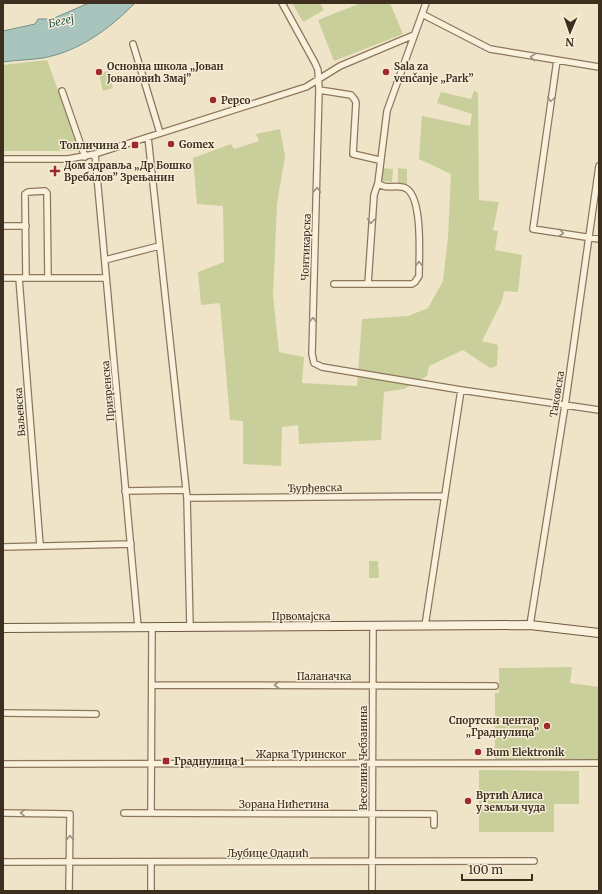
<svg xmlns="http://www.w3.org/2000/svg" width="602" height="894" font-family="Merriweather,serif">
  <rect width="100%" height="100%" fill="#f0e4c8"/>
  <!-- green -->
  <path fill="#c9cf9b" d="M292 3H320L324 10 303 22Z
    M361 3H390L403 34 334 61 318 20Z
    M47 60 80 151H3V65Z
    M108 71 113 88 103 91 99 74Z
    M474 90 478 93 479 200 499 202 493 230 498 231 495 250 522 255 518 292 504 291 502 301 482 341 498 345 497 366 490 368 463 350 429 366 427 376 404 389 384 392 381 440 299 444 298 425 282 427 281 466 243 464V421L230 420 220 303 201 305 198 272 224 262 223 206 197 204 193 158 231 144 234 149 259 141 256 134 280 129 285 156 277 204 273 295 279 352 304 357 302 383 357 386 362 319 408 316 428 308 443 281 448 237 451 174 419 159 422 116 470 126 472 114 437 103 441 92 471 99Z
    M382 168 393 169 392 182 381 181Z
    M398 168 407 169V185L398 184Z
    M369 561H378L379 578H369Z
    M572 667 570 683 599 687V759H495V693H499V668Z
    M479 770 579 771V804H554V832H479Z"/>
  <!-- water -->
  <path fill="#a9c4bc" stroke="#6f938a" d="M89 3H135C109 29 80 51 43 58 30 60 16 60 3 62V31L35 24 38 19H52Z"/>
  <g fill="none" stroke-linecap="round" stroke-linejoin="round">
    <!-- street casing -->
    <g stroke="#8d765c" stroke-width="8">
      <path id="street" d="M282 3 315 63 318 70 319 90 312 354 314 363 322 367 461 390 599 410
        M422 14 490 49 599 67
        M133 44 160 133
        M557 60 533 229 599 239
        M319 90 351 95 355 100 356 103 353 154 379 160
        M62 91 85 157
        M148 137 187 498 190 627
        M95 154 138 627
        M3 159H68L95 154 306 87 340 66 414 35
        M378 183C386 191 398 183 407 189 423 200 419 258 419 276L415 282 412 284H368L374 195 378 183 387 111 426 3
        M3 226H26
        M105 260 159 246
        M3 278H106
        M19 278 40 545
        M26 278 25 194 28 192 45 191 47 193 48 278
        M334 284H368
        M125 491 186 490
        M187 498 444 496
        M3 547 131 544
        M530 625 566 399 599 166
        M425 626 461 390
        M152 685 495 686
        M3 713 96 714
        M3 764 599 763
        M3 813 70 814 69 891
        M124 813 434 814V825
        M151 813 152 627
        M3 862 534 861
        M151 863V891
        M372 891 373 626"/>
    </g>
    <!-- secondary casing -->
    <g stroke="#6f573f" stroke-width="10">
      <path id="secondary" d="M3 628 530 625 599 633"/>
    </g>
    <!-- street -->
    <use href="#street" stroke="#faf1dc" stroke-width="5.5"/>
    <!-- secondary -->
    <use href="#secondary" stroke="#faf1dc" stroke-width="8"/>
  </g>
  <!-- one-way arrows -->
  <defs><path id="oneway-chevron" d="M-2-3.5L2.5 0L-2 3.5" fill="none" stroke-width="1.6" stroke-linecap="round" stroke-linejoin="round"/></defs>
  <g stroke="#9c907e">
    <use href="#oneway-chevron" transform="translate(533 57) rotate(-171)"/>
    <use href="#oneway-chevron" transform="translate(551 99) rotate(98)"/>
    <use href="#oneway-chevron" transform="translate(317 190) rotate(-88)"/>
    <use href="#oneway-chevron" transform="translate(371 221) rotate(95)"/>
    <use href="#oneway-chevron" transform="translate(561 233) rotate(8)"/>
    <use href="#oneway-chevron" transform="translate(419 264) rotate(-89)"/>
    <use href="#oneway-chevron" transform="translate(313 320) rotate(-88)"/>
    <use href="#oneway-chevron" transform="translate(277 685) rotate(-180)"/>
    <use href="#oneway-chevron" transform="translate(23 813) rotate(-179)"/>
    <use href="#oneway-chevron" transform="translate(70 838) rotate(-89)"/>
  </g>
  <!-- markers -->
  <g fill="#9e2a2b" stroke="#f7eed8" stroke-width="1.5">
    <circle cx="99" cy="72" r="4"/>
    <circle cx="386" cy="72" r="4"/>
    <circle cx="213" cy="100" r="4"/>
    <circle cx="171" cy="144" r="4"/>
    <rect x="131" y="141" width="8" height="8" rx="2"/>
    <path d="M53 165h4v4h4v4h-4v4h-4v-4h-4v-4h4z"/>
    <circle cx="547" cy="726" r="4"/>
    <circle cx="478" cy="752" r="4"/>
    <rect x="162" y="757" width="8" height="8" rx="2"/>
    <circle cx="468" cy="801" r="4"/>
  </g>
  <g text-anchor="middle" dominant-baseline="central" stroke-width="3" stroke-linejoin="round" paint-order="stroke">
    <!-- poi labels -->
    <g font-size="10" font-weight="bold" fill="#3d2e20" stroke="#f7eed8" text-anchor="start">
      <text x="107" y="66">Основна школа „Јован<tspan x="107" dy="12">Јовановић Змај”</tspan></text>
      <text x="394" y="66">Sala za<tspan x="394" dy="12">venčanje „Park”</tspan></text>
      <text x="221" y="100">Pepco</text>
      <text x="179" y="144">Gomex</text>
      <text x="127" y="145" text-anchor="end">Топличина 2</text>
      <text x="64" y="165">Дом здравља „Др Бошко<tspan x="64" dy="12">Вребалов” Зрењанин</tspan></text>
      <text x="539" y="720" text-anchor="end">Спортски центар<tspan x="539" dy="12">„Граднулица”</tspan></text>
      <text x="486" y="752">Bum Elektronik</text>
      <text x="174" y="761">Граднулица 1</text>
      <text x="476" y="795">Вртић Алиса<tspan x="476" dy="12">у земљи чуда</tspan></text>
    </g>
    <!-- street labels -->
    <g font-size="10" fill="#3d2e20" stroke="#f7eed8">
      <text transform="translate(306 247) rotate(-88)">Чонтикарска</text>
      <text transform="translate(108 391) rotate(-95)">Призренска</text>
      <text transform="translate(557 394) rotate(-81)">Таковска</text>
      <text transform="translate(20 412) rotate(-94)">Ваљевска</text>
      <text transform="translate(315 488) rotate(-1)">Ђурђевска</text>
      <text x="301" y="616">Првомајска</text>
      <text x="324" y="676">Паланачка</text>
      <text x="301" y="754">Жарка Туринског</text>
      <text transform="translate(363 758) rotate(-90)">Веселина Чебзанина</text>
      <text x="284" y="804">Зорана Нићетина</text>
      <text x="268" y="853">Љубице Одаџић</text>
    </g>
    <!-- water labels -->
    <g font-size="11" font-style="italic" fill="#2f5d5a" stroke="#f7eed8">
      <text transform="translate(61 21) rotate(-13)">Бегеј</text>
    </g>
  </g>
  <!-- border -->
  <rect width="602" height="894" fill="none" stroke="#3d2e20" stroke-width="8"/>
  <!-- north arrow -->
  <g transform="translate(570 32) rotate(182)" stroke="#f7eed8" stroke-width="3" paint-order="stroke">
  <path d="M0-3L7 15L0 10L-7 15Z" fill="#3d2e20"/>
  <text y="-6" font-size="11" font-weight="bold" text-anchor="middle" fill="#3d2e20">N</text>
  </g>
  <!-- scale -->
  <path d="M462 874v6h70v-6" fill="none" stroke="#3d2e20" stroke-width="2"/>
  <text x="468" y="874" font-size="12" fill="#3d2e20" stroke="#f7eed8" stroke-width="3" paint-order="stroke">100 m</text>
</svg>
